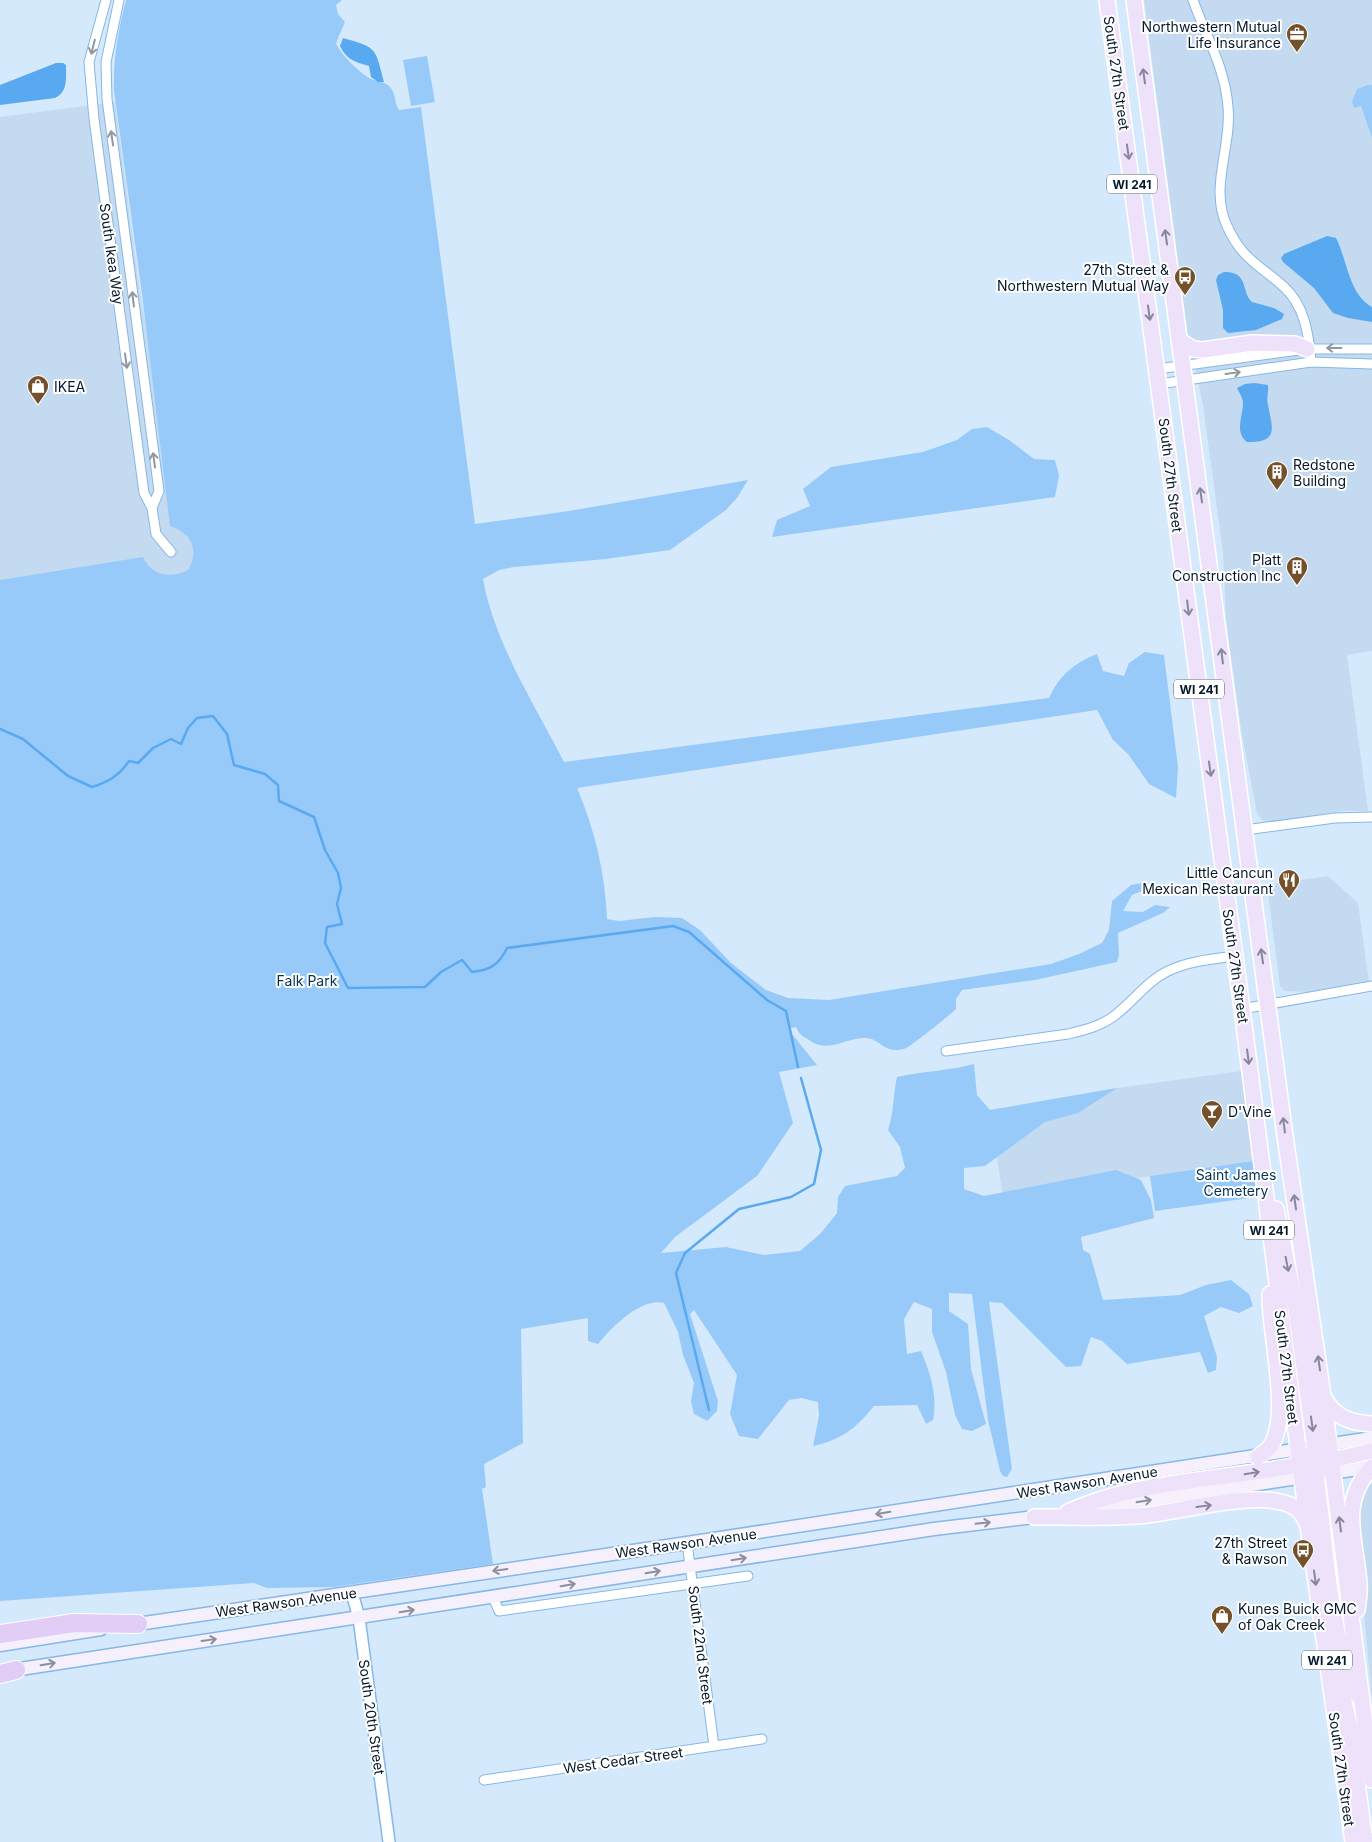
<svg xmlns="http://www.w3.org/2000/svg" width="1372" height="1842" font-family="Inter,sans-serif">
  <rect width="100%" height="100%" fill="#d5e9fd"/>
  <!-- built -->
  <path fill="#c4daf0" d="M1144 0H1372V651L1347 655 1368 811H1345L1268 822 1262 820 1257 813 1242 735 1226 620 1223 553 1203 405 1187 329Z
    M115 102 140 292 179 529 189 536 194 546V555L188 570 178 575H164L155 572 147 566 142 558 0 580V117Z
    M1328 876 1358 903 1369 982 1310 992 1284 991 1280 986 1267 885Z
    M1241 1071 1253 1161 1003 1198 990 1110 1117 1088Z
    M1372 1476V1700L1355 1516 1366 1479Z"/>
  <!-- green -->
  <path fill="#98caf9" d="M126 0H342L336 5 338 14 345 22 336 43C340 54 360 73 371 79 376 81 385 82 389 86 396 92 394 103 399 110L421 107 475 524 569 511 748 480 737 498 726 510 670 550 606 559 514 567 499 570 483 579C494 642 535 705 564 762L1049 698C1059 676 1074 663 1097 654L1103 671 1124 676 1129 663 1145 652 1164 655 1178 767 1176 798 1149 784 1128 754 1113 740 1097 710 577 788C595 830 605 873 607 919L619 921 655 917 682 918 700 930 731 963 766 990 788 998 829 1000 1051 964 1079 954 1102 943 1109 930 1112 901 1131 885 1142 883 1144 890 1132 895 1123 911 1143 912 1155 905 1170 907 1163 913 1118 933 1119 955 1117 962 1035 980 962 990 956 999V1009C950 1015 909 1048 904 1049 883 1054 880 1038 865 1038 844 1038 829 1054 809 1040 803 1036 799 1035 796 1027L788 1029 817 1065 779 1072 793 1123 757 1176 675 1237 661 1253 726 1247 764 1255 800 1251 821 1233 837 1213 838 1197 845 1186 897 1176 905 1168 900 1147 888 1130C894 1113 893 1095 897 1077 923 1071 948 1071 974 1064L977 1095 990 1110 1117 1088 1078 1113 1045 1122 985 1166 964 1168V1189L984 1196 1116 1170 1141 1180 1151 1200 1154 1218 1081 1237 1083 1250 1090 1254 1103 1300 1180 1295 1206 1285 1231 1280 1249 1294 1253 1306 1239 1313 1221 1307 1204 1316 1217 1357 1216 1370 1208 1373 1200 1352 1127 1364 1102 1341 1091 1337 1081 1366 1066 1367 1002 1303 989 1302 1012 1469 1007 1477 1003 1476 1000 1471 988 1420 972 1294 949 1293V1311L968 1324 971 1369 986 1424 972 1431 962 1429 955 1415 946 1372 932 1332V1309L914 1302 904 1319 907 1354 921 1351C930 1372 938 1396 933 1420L926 1424 917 1405 874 1406C855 1429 843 1439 813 1446L819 1416 818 1402 801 1398 789 1400 758 1439 739 1436 730 1414 737 1375 694 1310 690 1314 718 1401 717 1411 707 1421 694 1414 691 1401 694 1383 683 1355 678 1332 664 1303C641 1297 611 1328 598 1344L588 1341V1318L521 1329 523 1443 484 1464 486 1487 482 1489 493 1564 333 1587 267 1588 254 1583 0 1601V580L143 557C152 576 170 579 188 570 200 549 191 533 170 526L142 294 114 91C113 59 118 31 126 0Z
    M427 56 435 102 411 106 403 60Z
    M1368 85H1372V138L1361 106 1354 108 1352 102 1357 89Z
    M987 427 1009 440 1034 459 1055 460 1059 475 1055 497 772 537 777 520 810 506 803 489 831 467 923 452 957 440 972 429Z
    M1253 1161 1257 1197 1155 1211 1150 1176Z"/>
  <!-- water -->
  <path fill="#59a9f1" d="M343 38C378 48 375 48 384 82H378L371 77 369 66C355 62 347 60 340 46Z
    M56 63H63L66 65C66 78 68 92 55 98L0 105V85Z
    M1327 236 1336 238C1347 259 1349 295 1372 307V322L1348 318 1333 313 1314 288 1283 262 1281 258 1284 254Z
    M1224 272C1249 271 1241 292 1252 302L1274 308 1284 314 1282 319 1256 330 1228 333 1223 328V310L1216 280 1218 275Z
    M1255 383 1268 385C1269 392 1266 398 1268 405 1272 427 1280 443 1247 442 1234 432 1243 416 1243 403 1243 397 1239 393 1237 388L1245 384Z"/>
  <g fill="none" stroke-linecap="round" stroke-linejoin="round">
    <!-- stream -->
    <path stroke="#59a9f1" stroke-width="2.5" d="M0 729 23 739 68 776 92 787C108 782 119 776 129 761L138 763 153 748 171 739 181 744 188 728 197 718 213 716 227 734 234 765 265 774 278 785 279 801 314 817 325 850 338 873 341 888 337 904 342 924 327 927 325 943 348 988 425 987 441 972 462 960 472 972C490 970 499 965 507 948L673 926 689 932 767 1000 786 1011 798 1067
      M709 1410 676 1273 685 1253 739 1209 791 1197 814 1184 821 1150 801 1078"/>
    <!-- minor casing -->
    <g stroke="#86b7e5" stroke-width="11">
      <path id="minor" d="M106 0 89 62 94 119 144 493 152 508 156 534 171 552
        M119 0 106 62 107 99 159 491 152 508
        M1193 0C1206 37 1225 67 1228 107 1232 147 1209 187 1227 226 1242 259 1258 264 1283 286 1305 305 1309 336 1311 362
        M1157 369 1307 349H1372
        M1159 384 1311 362 1372 364
        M1245 830 1335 818 1372 817
        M1242 1009 1372 986
        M946 1051 1068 1034C1085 1030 1101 1026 1114 1016 1133 1002 1147 981 1168 971 1189 961 1212 959 1235 956
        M687 1543 714 1746
        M493 1597 499 1611 748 1576
        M484 1780 762 1739"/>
    </g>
    <!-- tertiary casing -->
    <g stroke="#86b7e5" stroke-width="14">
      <path id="tertiary" d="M352 1593 359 1618 389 1842"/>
    </g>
    <!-- secondary casing -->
    <g stroke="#86b7e5" stroke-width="15">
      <path id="secondary" d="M1083 1510 1372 1467
        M131 1625 687 1543 1372 1438
        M0 1645 101 1629
        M7 1671 934 1529 1043 1516"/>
    </g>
    <!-- primary casing -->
    <g stroke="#fff" stroke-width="18">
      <path id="primary" d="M1107 0 1242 1009 1308 1526 1353 1842
        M1134 0 1285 1136 1323 1396 1372 1780
        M1179 340 1193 349 1203 350 1252 343 1295 344 1307 349
        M1276 1209 1296 1309 1315 1448 1319 1457 1333 1473
        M1324 1398C1335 1417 1350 1423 1372 1424
        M1302 1455 1310 1462 1316 1475C1326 1545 1328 1631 1357 1695
        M1258 1457C1262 1454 1266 1451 1270 1447 1292 1417 1269 1332 1270 1294
        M1323 1462 1372 1451
        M1068 1512C1123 1486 1188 1482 1248 1473 1268 1470 1288 1468 1308 1462
        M1034 1517C1068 1517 1103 1518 1137 1516 1177 1514 1263 1486 1296 1508 1302 1512 1304 1517 1307 1524
        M1357 1610C1358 1601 1360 1592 1359 1583 1356 1540 1338 1503 1372 1467
        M1338 1678 1350 1727 1364 1836 1369 1842"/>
    </g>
    <!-- motorway casing -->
    <g stroke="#fff" stroke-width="20">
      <path id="motorway" d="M0 1634 74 1623 138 1624
        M0 1674 16 1670"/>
    </g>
    <!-- minor -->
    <use href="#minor" stroke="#fff" stroke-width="9"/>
    <!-- tertiary -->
    <use href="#tertiary" stroke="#fff" stroke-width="11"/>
    <!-- secondary -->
    <use href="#secondary" stroke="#f6f0fd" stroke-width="12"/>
    <!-- primary -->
    <use href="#primary" stroke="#eee1fa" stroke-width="15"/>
    <!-- motorway -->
    <use href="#motorway" stroke="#e2cdf7" stroke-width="18"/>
  </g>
  <!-- one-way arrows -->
  <defs><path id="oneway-shaft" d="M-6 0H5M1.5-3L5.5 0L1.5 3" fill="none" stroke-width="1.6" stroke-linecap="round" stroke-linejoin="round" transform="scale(1.25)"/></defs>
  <g stroke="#8f989f">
    <use href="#oneway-shaft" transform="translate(93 47) rotate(104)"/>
    <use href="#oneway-shaft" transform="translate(112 138) rotate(-98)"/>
    <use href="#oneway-shaft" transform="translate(133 299) rotate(-97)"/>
    <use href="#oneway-shaft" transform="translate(1334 348) rotate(180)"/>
    <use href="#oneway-shaft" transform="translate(126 361) rotate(82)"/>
    <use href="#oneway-shaft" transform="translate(1233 373) rotate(-8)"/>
    <use href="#oneway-shaft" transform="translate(154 460) rotate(-98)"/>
  </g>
  <g stroke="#86879c">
    <use href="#oneway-shaft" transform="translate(1144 76) rotate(-98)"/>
    <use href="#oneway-shaft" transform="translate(1128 152) rotate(82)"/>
    <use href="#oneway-shaft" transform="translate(1166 237) rotate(-98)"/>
    <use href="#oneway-shaft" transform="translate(1149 313) rotate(82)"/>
    <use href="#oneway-shaft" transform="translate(1201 495) rotate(-98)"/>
    <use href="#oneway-shaft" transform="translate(1188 608) rotate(83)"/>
    <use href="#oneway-shaft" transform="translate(1222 656) rotate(-97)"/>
    <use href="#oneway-shaft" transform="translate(1210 769) rotate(82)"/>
    <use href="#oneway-shaft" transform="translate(1262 956) rotate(-98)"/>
    <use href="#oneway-shaft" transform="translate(1248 1057) rotate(83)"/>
    <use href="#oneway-shaft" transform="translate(1284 1125) rotate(-97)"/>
    <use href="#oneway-shaft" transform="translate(1295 1202) rotate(-98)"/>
    <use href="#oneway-shaft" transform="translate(1287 1264) rotate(79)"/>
    <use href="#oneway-shaft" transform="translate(1319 1363) rotate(-98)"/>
    <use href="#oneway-shaft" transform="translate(1312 1424) rotate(82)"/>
    <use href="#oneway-shaft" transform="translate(1252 1473) rotate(-9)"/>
    <use href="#oneway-shaft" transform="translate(1204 1506) rotate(-8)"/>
    <use href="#oneway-shaft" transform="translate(1340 1524) rotate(-97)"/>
    <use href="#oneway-shaft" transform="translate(1315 1578) rotate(82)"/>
  </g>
  <g stroke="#8a8f9e">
    <use href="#oneway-shaft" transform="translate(1144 1501) rotate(-9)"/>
    <use href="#oneway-shaft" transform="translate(883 1513) rotate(171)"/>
    <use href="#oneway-shaft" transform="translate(983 1523) rotate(-6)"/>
    <use href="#oneway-shaft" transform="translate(739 1559) rotate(-9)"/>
    <use href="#oneway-shaft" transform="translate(500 1570) rotate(172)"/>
    <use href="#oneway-shaft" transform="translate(653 1572) rotate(-9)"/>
    <use href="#oneway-shaft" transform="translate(568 1585) rotate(-9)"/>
    <use href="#oneway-shaft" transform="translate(407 1611) rotate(-9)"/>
    <use href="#oneway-shaft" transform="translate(209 1640) rotate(-8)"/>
    <use href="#oneway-shaft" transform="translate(48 1664) rotate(-9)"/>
  </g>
  <!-- icons -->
  <defs>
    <g id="office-pin" transform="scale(1.125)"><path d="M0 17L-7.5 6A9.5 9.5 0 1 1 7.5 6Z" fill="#74512a" stroke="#fff"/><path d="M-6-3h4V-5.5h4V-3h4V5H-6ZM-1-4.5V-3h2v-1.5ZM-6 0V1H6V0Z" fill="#fff"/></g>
    <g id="bus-pin" transform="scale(1.125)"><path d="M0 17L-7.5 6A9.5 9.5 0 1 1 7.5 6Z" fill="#74512a" stroke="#fff"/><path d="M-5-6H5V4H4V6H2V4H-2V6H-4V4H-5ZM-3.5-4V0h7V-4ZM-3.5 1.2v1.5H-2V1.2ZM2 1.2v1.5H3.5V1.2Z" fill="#fff"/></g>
    <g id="shop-pin" transform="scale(1.125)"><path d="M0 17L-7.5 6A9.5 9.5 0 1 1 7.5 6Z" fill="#74512a" stroke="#fff"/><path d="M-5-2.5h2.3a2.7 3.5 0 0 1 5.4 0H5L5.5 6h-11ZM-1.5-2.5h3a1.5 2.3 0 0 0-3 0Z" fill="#fff"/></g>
    <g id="building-pin" transform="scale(1.125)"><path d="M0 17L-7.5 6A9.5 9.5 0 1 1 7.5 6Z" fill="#74512a" stroke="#fff"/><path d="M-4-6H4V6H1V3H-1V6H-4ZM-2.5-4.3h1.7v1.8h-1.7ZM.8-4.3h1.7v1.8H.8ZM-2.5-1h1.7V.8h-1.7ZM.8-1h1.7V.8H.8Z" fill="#fff"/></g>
    <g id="restaurant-pin" transform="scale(1.125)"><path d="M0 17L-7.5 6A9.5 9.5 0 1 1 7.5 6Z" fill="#74512a" stroke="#fff"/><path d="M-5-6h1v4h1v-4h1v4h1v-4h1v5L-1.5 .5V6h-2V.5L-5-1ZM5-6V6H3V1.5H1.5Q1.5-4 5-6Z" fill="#fff"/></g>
    <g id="bar-pin" transform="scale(1.125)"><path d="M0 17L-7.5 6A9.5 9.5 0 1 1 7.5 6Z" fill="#74512a" stroke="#fff"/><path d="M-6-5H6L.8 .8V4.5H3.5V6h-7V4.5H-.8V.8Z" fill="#fff"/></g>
  </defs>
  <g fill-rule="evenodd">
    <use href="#office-pin" x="1297" y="34"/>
    <use href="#bus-pin" x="1185" y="277"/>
    <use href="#shop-pin" x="38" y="386"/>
    <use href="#building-pin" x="1277" y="472"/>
    <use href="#building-pin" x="1297" y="567"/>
    <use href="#restaurant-pin" x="1289" y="880"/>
    <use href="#bar-pin" x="1212" y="1111"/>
    <use href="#bus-pin" x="1303" y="1550"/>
    <use href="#shop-pin" x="1222" y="1616"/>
  </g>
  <g text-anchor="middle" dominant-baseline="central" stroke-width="4" stroke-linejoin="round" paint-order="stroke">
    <!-- shield labels -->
    <g fill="#fff" stroke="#515e6a" stroke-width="1">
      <rect x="1107" y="174.5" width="50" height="19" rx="4"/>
      <rect x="1174" y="679.5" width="50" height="19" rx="4"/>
      <rect x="1244" y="1220.5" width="50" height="19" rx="4"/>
      <rect x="1302" y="1650.5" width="50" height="19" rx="4"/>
    </g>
    <g font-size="12" font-weight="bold" fill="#06192a">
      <text x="1132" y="184">WI 241</text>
      <text x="1199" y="689">WI 241</text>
      <text x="1269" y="1230">WI 241</text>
      <text x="1327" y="1660">WI 241</text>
    </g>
    <!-- poi labels -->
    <g font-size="14" fill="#06192a" stroke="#fff" text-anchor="end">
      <text x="1281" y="26">Northwestern Mutual<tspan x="1281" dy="16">Life Insurance</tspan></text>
      <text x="1169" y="269">27th Street &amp;<tspan x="1169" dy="16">Northwestern Mutual Way</tspan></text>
      <text x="54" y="386" text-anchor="start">IKEA</text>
      <text x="1293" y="464" text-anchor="start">Redstone<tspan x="1293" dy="16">Building</tspan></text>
      <text x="1281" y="559">Platt<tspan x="1281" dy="16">Construction Inc</tspan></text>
      <text x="1273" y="872">Little Cancun<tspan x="1273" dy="16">Mexican Restaurant</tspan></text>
      <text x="1228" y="1111" text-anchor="start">D'Vine</text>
      <text x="1287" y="1542">27th Street<tspan x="1287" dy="16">&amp; Rawson</tspan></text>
      <text x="1238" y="1608" text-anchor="start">Kunes Buick GMC<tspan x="1238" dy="16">of Oak Creek</tspan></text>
    </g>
    <!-- street labels -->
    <g font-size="14" fill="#06192a" stroke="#fff">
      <text transform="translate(1117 73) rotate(82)">South 27th Street</text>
      <text transform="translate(112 254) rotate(82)">South Ikea Way</text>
      <text transform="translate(1171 475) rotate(83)">South 27th Street</text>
      <text transform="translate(1236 966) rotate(82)">South 27th Street</text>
      <text transform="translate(1287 1367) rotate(83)">South 27th Street</text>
      <text transform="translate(1087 1482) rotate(-9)">West Rawson Avenue</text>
      <text transform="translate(686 1543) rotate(-8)">West Rawson Avenue</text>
      <text transform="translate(286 1602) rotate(-8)">West Rawson Avenue</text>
      <text transform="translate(701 1645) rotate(83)">South 22nd Street</text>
      <text transform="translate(372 1717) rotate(82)">South 20th Street</text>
      <text transform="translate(623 1760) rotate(-8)">West Cedar Street</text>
      <text transform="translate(1342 1769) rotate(82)">South 27th Street</text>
    </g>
    <!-- park labels -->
    <g font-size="14" fill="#033153" stroke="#fff">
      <text x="307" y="980">Falk Park</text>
      <text x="1236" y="1174">Saint James<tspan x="1236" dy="16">Cemetery</tspan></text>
    </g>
  </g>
</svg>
